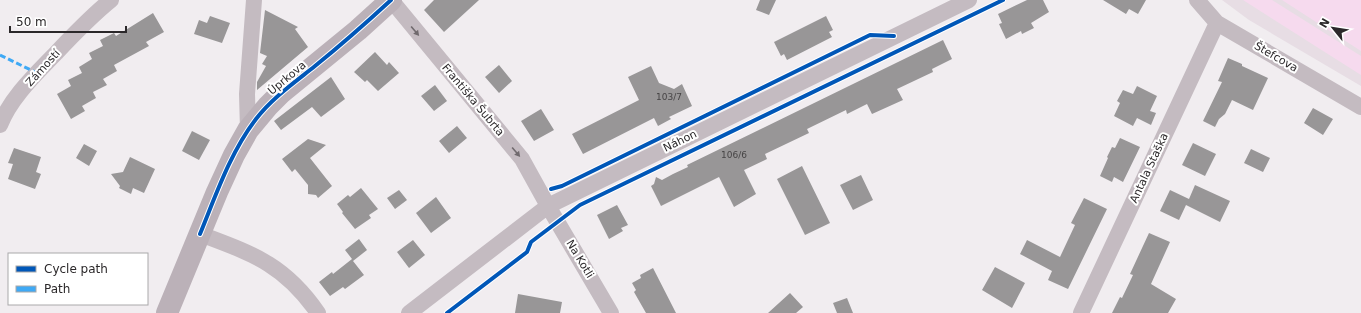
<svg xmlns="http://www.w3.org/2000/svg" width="1361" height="313" font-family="'DejaVu Sans',sans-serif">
  <rect width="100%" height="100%" fill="#f1edf0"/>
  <!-- built -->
  <path fill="#e7dde4" d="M1222 0H1361V86L1249 20Z"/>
  <!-- green -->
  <path fill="#f6daee" d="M1243 0H1272L1361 56V75Z
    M1282 0H1361V51Z"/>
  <!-- building -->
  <path fill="#989697" d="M434 0H479L444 32 424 10Z
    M760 0H776L769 15 756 10Z
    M1027 0H1043L1049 12 1031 23 1034 28 1022 34 1021 31 1006 39 999 24 1002 23 998 14Z
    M1103 0H1146L1138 14 1129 9 1126 14Z
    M265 10 298 27 295 29 308 47 257 90V82L266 66 262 64 267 56 260 53Z
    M153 13 164 32 146 42 149 46 114 65 117 71 103 79 107 85 93 92 96 98 82 106 85 111 71 119 57 94 71 86 68 80 82 73 79 67 92 59 89 53 103 46 100 40 114 33 116 36Z
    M210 16 230 23 222 43 194 34 199 20 207 23Z
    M826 16 833 30 829 32 832 37 787 60 784 54 781 56 774 42Z
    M943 40 952 59 932 69 933 72 897 89 903 100 872 114 867 104 847 114 846 110 807 129 809 133 765 154 767 159 744 170 756 194 734 207 719 177 661 206 651 186 654 184 656 177 662 180 673 174 688 167 687 165Z
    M375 52 387 65 389 62 399 73 378 91 367 80 365 82 354 72Z
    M1228 58 1242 64V66L1268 78 1253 110 1232 100 1225 114 1219 119 1215 127 1203 121 1222 82 1218 81Z
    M499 65 512 81 499 93 485 77Z
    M651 66 659 83 674 89 682 84 692 106 669 117 671 119 658 126 654 118 583 154 572 134 639 100 628 77Z
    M331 77 345 99 321 117 312 107 281 130 274 121Z
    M435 85 447 101 434 111 421 96Z
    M1137 86 1157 96 1150 111 1156 113 1151 125 1137 118 1133 126 1114 116 1120 103 1117 101 1123 90 1133 94Z
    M1313 108 1333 119 1323 135 1304 123Z
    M541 109 554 130 534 141 521 121Z
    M457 126 467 138 449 153 439 141Z
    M192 131 210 140 199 160 182 151Z
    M1120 138 1140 147 1123 182 1114 177 1112 182 1100 176 1108 158 1107 157 1112 147 1115 148Z
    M308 139 326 145 310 158 332 186 318 198 316 195 308 194V185L295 169 292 172 282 159Z
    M1193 143 1216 154 1205 176 1182 165Z
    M84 144 97 151 89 166 76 158Z
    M14 148 41 157 36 172 41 174 35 189 8 179 13 164 8 163Z
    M1251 149 1270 158 1263 172 1244 163Z
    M130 157 155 169 144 193 133 188 131 194 119 188 120 186 111 174 123 172Z
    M802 166 830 223 805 235 777 179Z
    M861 175 873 200 853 210 840 185Z
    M1195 185 1230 201 1220 222 1186 205 1179 220 1160 211 1170 190 1189 199Z
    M361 188 378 209 369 215 371 218 355 229 342 213 343 212 337 204 348 195 350 197Z
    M399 190 407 200 395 209 387 198Z
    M436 197 451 218 431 233 416 213Z
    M1084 198 1107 209 1068 289 1048 280 1052 271 1020 254 1027 240 1060 257 1075 225 1071 223Z
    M617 205 628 225 621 228 623 231 609 239 597 215Z
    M1149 233 1170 242 1151 284 1176 299 1168 313H1112L1120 297 1122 298 1133 275 1130 274Z
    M359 239 367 250 353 261 364 275 345 289 343 287 330 296 319 282 332 272 333 274 352 259 345 250Z
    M413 240 425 255 409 268 397 252Z
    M995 267 1025 283 1012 308 982 290Z
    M653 268 676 313H646L634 292 636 290 632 283 641 278 640 275Z
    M790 293 803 307 796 313H768Z
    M518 294 562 302 560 313H515Z
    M847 298 853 313H837L833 303Z"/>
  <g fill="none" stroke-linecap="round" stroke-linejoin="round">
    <!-- street -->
    <path stroke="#c4bbc1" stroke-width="16" d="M391 0 522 159 548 206 611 313
      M1197 0 1217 23 1361 107
      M0 125C11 97 36 74 56 53 74 34 91 16 111 0
      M248 130 247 94 254 0
      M200 234C253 254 284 264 318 313
      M409 313 548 206 969 0
      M1081 313 1217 23"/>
    <!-- secondary -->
    <path stroke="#bbb1b8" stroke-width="22" d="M167 313 217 192 234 155 248 130 268 106 281 93 358 30 391 0"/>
    <!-- quiet -->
    <path stroke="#3fa9f5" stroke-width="3" stroke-dasharray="6 3" stroke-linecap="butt" d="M0 55 37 73"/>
    <!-- cycleway casing -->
    <g stroke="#fff" stroke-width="6">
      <path id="cycleway" d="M551 189 562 186 870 35 894 36
        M200 234C216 195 230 153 256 119 272 98 295 82 315 66 341 45 366 23 391 0
        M447 313 527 252 531 242 580 205 1003 0"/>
    </g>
    <!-- cycleway -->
    <use href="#cycleway" stroke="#0057b8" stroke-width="4"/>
  </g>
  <!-- one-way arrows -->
  <defs><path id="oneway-solid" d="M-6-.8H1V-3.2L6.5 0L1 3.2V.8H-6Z"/></defs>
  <g fill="#706a6e">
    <use href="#oneway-solid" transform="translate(415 31) rotate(50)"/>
    <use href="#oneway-solid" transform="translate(516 152) rotate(50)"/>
  </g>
  <g text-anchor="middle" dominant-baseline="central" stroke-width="4" stroke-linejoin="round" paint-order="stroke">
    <!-- number labels -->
    <g font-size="9" fill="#464445">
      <text x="669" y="97">103/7</text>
      <text x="734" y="155">106/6</text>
    </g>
    <!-- street labels -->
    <g font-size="11" fill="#2b282a" stroke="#fff">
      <text transform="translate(1276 57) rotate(30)">Štefcova</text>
      <text transform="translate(43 68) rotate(-48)">Zámostí</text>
      <text transform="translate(287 78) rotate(-40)">Úprkova</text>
      <text transform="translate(473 100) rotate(50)">Františka Šubrta</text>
      <text transform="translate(680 141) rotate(-26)">Náhon</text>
      <text transform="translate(1149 168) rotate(-65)">Antala Staška</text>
      <text transform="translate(580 259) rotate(59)">Na Kotli</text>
    </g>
  </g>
  <!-- legend -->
  <rect x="8" y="253" width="140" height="52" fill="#ffffff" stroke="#aaa9aa"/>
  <rect x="16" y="266" width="20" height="6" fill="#0057b8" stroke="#aaa9aa"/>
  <text x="44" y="273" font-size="12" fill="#2b282a">Cycle path</text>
  <rect x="16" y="286" width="20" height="6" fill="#3fa9f5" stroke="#aaa9aa"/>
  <text x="44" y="293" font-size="12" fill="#2b282a">Path</text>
  <!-- north arrow -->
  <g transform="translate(1333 28) rotate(300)" stroke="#ffffff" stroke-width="3" paint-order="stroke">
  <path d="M0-3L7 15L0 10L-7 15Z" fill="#2b282a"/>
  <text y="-6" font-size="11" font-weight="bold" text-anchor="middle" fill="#2b282a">N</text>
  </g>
  <!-- scale -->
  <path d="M10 26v6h116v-6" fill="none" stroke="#2b282a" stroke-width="2"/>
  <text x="16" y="26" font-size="12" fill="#2b282a" stroke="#ffffff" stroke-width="3" paint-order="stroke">50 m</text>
</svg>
